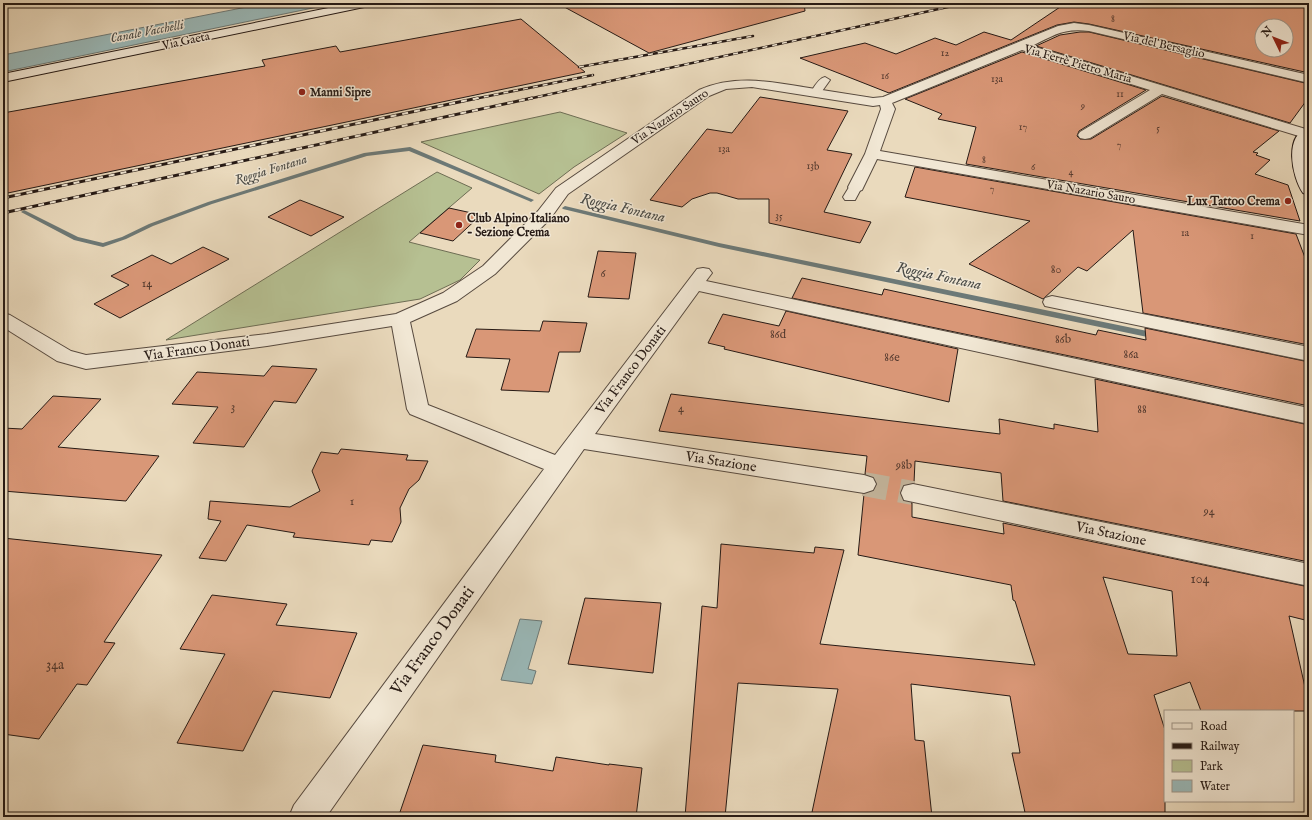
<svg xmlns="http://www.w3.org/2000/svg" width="1312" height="820" font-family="'IM FELL English',serif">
  <rect width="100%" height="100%" fill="#eadabd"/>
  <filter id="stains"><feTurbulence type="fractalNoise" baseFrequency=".005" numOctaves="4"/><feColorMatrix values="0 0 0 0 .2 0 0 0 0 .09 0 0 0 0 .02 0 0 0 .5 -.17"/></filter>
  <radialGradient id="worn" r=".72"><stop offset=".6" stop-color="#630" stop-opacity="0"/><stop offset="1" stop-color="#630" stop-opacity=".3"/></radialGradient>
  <!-- green -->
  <path fill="#b6c092" stroke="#6e6d54" d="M560 112 627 133 574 167 539 194 421 142Z
    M437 172 472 188 409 242 480 260 460 280 420 299 166 340Z"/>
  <!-- water -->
  <path fill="#9ab9b9" stroke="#6c7977" d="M267 3H337L3 72V55Z
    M520 619 542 621 528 669 536 671 532 684 501 680Z"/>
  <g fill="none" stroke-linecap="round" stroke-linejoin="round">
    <!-- stream -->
    <path fill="#6c7977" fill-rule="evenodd" d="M410 147 534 200 531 202 529 201 409 151 367 156 212 204 153 226 126 239 103 247 74 240 21 212 24 210 78 237 103 243 122 237 149 224 208 202 364 153Z
      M565 206 719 243 1157 333 1161 336 1157 339 719 247 563 209 562 208Z"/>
  </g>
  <!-- building -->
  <path fill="#d99777" stroke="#261a15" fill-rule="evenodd" d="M557 3H804L805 11 649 53Z
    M1066 3H1309V73L1089 24 1074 22 1057 25 889 93 800 58 865 43 896 54 935 38 956 45 984 32 1011 40ZM1262 26H1286V50H1262Z
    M521 19 585 72 3 194V113L265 66 262 60 336 46 340 52Z
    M1080 32H1089L1309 84V97L1290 123 1036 46 1060 35Z
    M1022 52 1146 90 1079 131 1077 136 1080 139H1091L1162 96 1279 131 1253 152 1258 153 1256 155 1270 160 1255 174 1288 185 1300 221 966 164 976 127 938 119 942 114 905 99Z
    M760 97 848 111 827 150 852 154 824 212 871 222 860 243 769 223V199H738L717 193H710L692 199 682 207 650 200 707 129 732 133Z
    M915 167 1296 234 1309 268V345L1143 313 1133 230 1087 271 1078 267 1043 299 969 264 1030 221 905 197Z
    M300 200 344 217 311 236 268 217Z
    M449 208 481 215 453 241 420 233Z
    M203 247 229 259 120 318 94 304 129 285 111 276 152 255 171 264Z
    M598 251 636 253 629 299 588 297Z
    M802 278 882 295 884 289 1096 335 1098 330 1146 340 1145 328 1309 362V406L792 298Z
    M786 311 958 349 949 402 724 349 725 347 708 343 723 314 779 326Z
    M543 321 587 323 580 352H559L549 392 501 390 510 359 466 357 476 329 540 331Z
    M272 366 317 369 296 403 274 401 244 447 193 443 218 407 172 404 197 372 264 376Z
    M1095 379 1309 425V562L1003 501 1001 473 915 461 914 483 904 485 900 492 903 501 912 503V517L1004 534 1003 523 1309 587V621L1289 616 1309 705V711H1201L1190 682 1154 695 1165 730V817H1026L1012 753H1020L1010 696 911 684 915 740 924 741 932 817H811L838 689 738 683 725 817H685L702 606 717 608 721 544 814 553 815 547 844 550 820 644 1035 665 1015 601 1013 600 1011 585 858 555 864 494 873 491 877 485 874 477 865 474 867 456 659 431 671 394 1000 434 999 419 1054 429V424L1098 432ZM1103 577 1172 591 1177 656 1128 654Z
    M53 396 101 399 58 447 159 456 126 501 3 491V428L22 429Z
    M341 449 408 455 406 460 428 461 419 480 409 489 400 508 401 522 392 542 371 540 369 545 293 537 295 533 247 525 226 561 199 558 221 521 208 519 210 501 290 507 320 491 312 471 321 452 338 454Z
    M3 538 162 555 104 642 115 643 87 685 77 684 39 739 3 734Z
    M212 595 287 604 276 625 357 633 330 698 273 691 243 751 177 743 225 654 180 649Z
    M585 598 661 603 653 673 568 664Z
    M423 745 496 755 495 762 553 771 556 757 609 765V764L642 768 636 817H414L399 815Z"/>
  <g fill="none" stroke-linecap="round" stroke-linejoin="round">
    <!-- street-tunnel -->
    <path stroke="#c3b49b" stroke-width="24" stroke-dasharray="24 12" stroke-linecap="butt" d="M864 484 913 493"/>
    <!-- lane casing -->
    <g stroke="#574a3f" stroke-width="2">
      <path id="lane" d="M825 77 830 80 820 94H812L811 92C814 87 819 78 825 77Z
        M856 183 861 184 862 187 855 200H845L843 197 851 184Z"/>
    </g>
    <!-- street casing -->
    <g stroke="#574a3f" stroke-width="2">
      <path id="street" d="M1074 23 1089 25 1309 75V83L1089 31C1063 28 1055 35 1032 46L1309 130V138L1302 137 1162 94 1090 138 1085 139 1080 138 1078 135 1080 132 1150 90 1022 50 892 103 895 109 880 151 1309 225V235L877 159 862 190 856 192 850 190 848 187 865 154 881 109 880 105 873 106 752 87 726 89 709 96 568 194 550 219 495 274 457 301 410 322 428 405 555 455 697 269 703 268 709 269 712 273 706 281 1309 408V424L699 291 595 434 864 475 873 478 876 484 873 490 864 493 584 449 326 817H289L294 805 544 469 410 414 407 409 392 326 267 346 86 369 57 361 3 327V313L10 315 71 351 86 355 267 334 396 314 443 293 483 266 538 211 556 188 699 90C734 75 767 81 803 87 826 91 850 94 873 98L883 97 1058 26Z
        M1052 296 1309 347V361L1045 306 1043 302 1045 298Z
        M913 484 1309 564V586L904 500 901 493 904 486Z"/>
    </g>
    <!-- secondary casing -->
    <g stroke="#261a15" stroke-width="2">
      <path id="secondary" d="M353 3H374L369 6 3 82V74Z
        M1309 128V143L1306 153 1309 170V195L1303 193C1292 177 1283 134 1309 128Z"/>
    </g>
    <!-- lane -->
    <use href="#lane" fill="#f1e7d4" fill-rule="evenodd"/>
    <!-- street -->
    <use href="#street" fill="#f1e7d4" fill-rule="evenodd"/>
    <!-- secondary -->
    <use href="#secondary" fill="#f1e7d4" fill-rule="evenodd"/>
    <!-- rail-far1 casing -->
    <g stroke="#261a15" stroke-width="2.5">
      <path id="rail-far1" d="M579 67 753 36
        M474 99 593 75
        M528 99 966 3"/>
    </g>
    <!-- rail casing -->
    <g stroke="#261a15" stroke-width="3">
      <path id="rail" d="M3 198 478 98
        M3 213 532 98"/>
    </g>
    <!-- rail-far1 -->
    <use href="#rail-far1" stroke="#f1e7d4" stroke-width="1.5" stroke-dasharray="5" stroke-linecap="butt"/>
    <!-- rail -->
    <use href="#rail" stroke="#f1e7d4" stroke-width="2" stroke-dasharray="6" stroke-linecap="butt"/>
  </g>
  <!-- markers -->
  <g fill="#8f2418" stroke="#f1e7d4" stroke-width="1.5">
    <circle cx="302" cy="92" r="4"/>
    <circle cx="1288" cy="201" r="4"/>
    <circle cx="459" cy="225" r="4"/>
  </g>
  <g text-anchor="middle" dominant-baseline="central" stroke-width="3" stroke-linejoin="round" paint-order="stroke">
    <!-- far-number labels -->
    <g font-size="10" fill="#53392e">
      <text x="1113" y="19">8</text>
      <text x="945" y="53">12</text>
      <text x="885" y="76">16</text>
      <text x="997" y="79">13a</text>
      <text x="1120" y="94">11</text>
      <text x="1083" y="106">9</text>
      <text x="1023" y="127">17</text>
      <text x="1158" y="128">5</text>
      <text x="1119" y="145">7</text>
      <text x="724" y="149">13a</text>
      <text x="984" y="160">8</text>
      <text x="813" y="166">13b</text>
      <text x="1033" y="167">6</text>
      <text x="1071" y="172">4</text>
      <text x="992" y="189">7</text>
      <text x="779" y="216">35</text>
      <text x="1185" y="233">1a</text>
      <text x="1252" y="236">1</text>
    </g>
    <!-- far-street labels -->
    <g font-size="12" fill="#261a15" stroke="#f1e7d4">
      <text transform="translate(186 41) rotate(-12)">Via Gaeta</text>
      <text transform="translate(1164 45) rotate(13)">Via del Bersaglio</text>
      <text transform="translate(1078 64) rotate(16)">Via Ferrè Pietro Maria</text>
      <text transform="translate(670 117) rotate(-34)">Via Nazario Sauro</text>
      <text transform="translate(1091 192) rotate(10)">Via Nazario Sauro</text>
    </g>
    <!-- far-poi labels -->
    <g font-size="12" font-weight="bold" fill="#261a15" stroke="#f1e7d4" text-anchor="start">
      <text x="310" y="92">Manni Sipre</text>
      <text x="1280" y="201" text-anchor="end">Lux Tattoo Crema</text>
      <text x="467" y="218">Club Alpino Italiano<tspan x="467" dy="14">- Sezione Crema</tspan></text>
    </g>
    <!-- number labels -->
    <g font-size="12" fill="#53392e">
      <text x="1056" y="269">80</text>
      <text x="603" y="273">6</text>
      <text x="147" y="283">14</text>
      <text x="778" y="334">86d</text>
      <text x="1063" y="339">86b</text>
      <text x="1131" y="354">86a</text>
      <text x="892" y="357">86e</text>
      <text x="233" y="406">3</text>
      <text x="681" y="408">4</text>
      <text x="1142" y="409">88</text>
      <text x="904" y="465">98b</text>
      <text x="352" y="501">1</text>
      <text x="1209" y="511">94</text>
    </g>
    <!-- far-water labels -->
    <g font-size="13" font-style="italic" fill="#494a46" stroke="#f1e7d4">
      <text transform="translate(147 32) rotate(-11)">Canale Vacchelli</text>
      <text transform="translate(271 170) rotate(-17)">Roggia Fontana</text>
    </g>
    <!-- street labels -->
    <g font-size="14" fill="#261a15" stroke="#f1e7d4">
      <text transform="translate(197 349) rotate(-8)">Via Franco Donati</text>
      <text transform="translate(631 370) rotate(-53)">Via Franco Donati</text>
      <text transform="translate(721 462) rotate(9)">Via Stazione</text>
      <text transform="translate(1111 534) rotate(12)">Via Stazione</text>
    </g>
    <!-- near-number labels -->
    <g font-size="14" fill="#53392e">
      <text x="1200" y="579">104</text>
      <text x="55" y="665">34a</text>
    </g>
    <!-- water labels -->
    <g font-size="15" font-style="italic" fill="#494a46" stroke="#f1e7d4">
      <text transform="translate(623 208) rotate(13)">Roggia Fontana</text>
      <text transform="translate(939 276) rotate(12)">Roggia Fontana</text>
    </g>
    <!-- near-street labels -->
    <g font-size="17" fill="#261a15" stroke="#f1e7d4">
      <text transform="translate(433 641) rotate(-54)">Via Franco Donati</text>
    </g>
  </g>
  <!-- margin -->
  <rect width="1312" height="820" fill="none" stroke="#eadabd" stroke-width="16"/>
  <rect x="4" y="4" width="1304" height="812" fill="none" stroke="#261a15" stroke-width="2"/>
  <rect x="8" y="8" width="1296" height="804" fill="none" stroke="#261a15"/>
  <!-- legend -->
  <rect x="1164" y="710" width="130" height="92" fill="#f1e7d4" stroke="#a09588"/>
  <rect x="1172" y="723" width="20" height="6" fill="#f1e7d4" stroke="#a09588"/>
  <text x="1200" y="730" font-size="12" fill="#261a15">Road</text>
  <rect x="1172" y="743" width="20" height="6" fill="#261a15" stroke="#a09588"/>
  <text x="1200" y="750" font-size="12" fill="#261a15">Railway</text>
  <rect x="1172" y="760" width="20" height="12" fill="#b6c092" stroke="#a09588"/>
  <text x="1200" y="770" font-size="12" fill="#261a15">Park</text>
  <rect x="1172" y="780" width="20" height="12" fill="#9ab9b9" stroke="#a09588"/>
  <text x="1200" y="790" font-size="12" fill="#261a15">Water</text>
  <!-- north arrow -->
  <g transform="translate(1274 38) rotate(313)"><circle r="19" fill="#f1e7d4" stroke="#a09588"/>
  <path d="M0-3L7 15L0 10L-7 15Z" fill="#8f2418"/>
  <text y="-6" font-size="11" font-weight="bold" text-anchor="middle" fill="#261a15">N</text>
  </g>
  <rect width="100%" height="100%" filter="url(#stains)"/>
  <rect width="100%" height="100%" fill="url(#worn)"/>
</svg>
